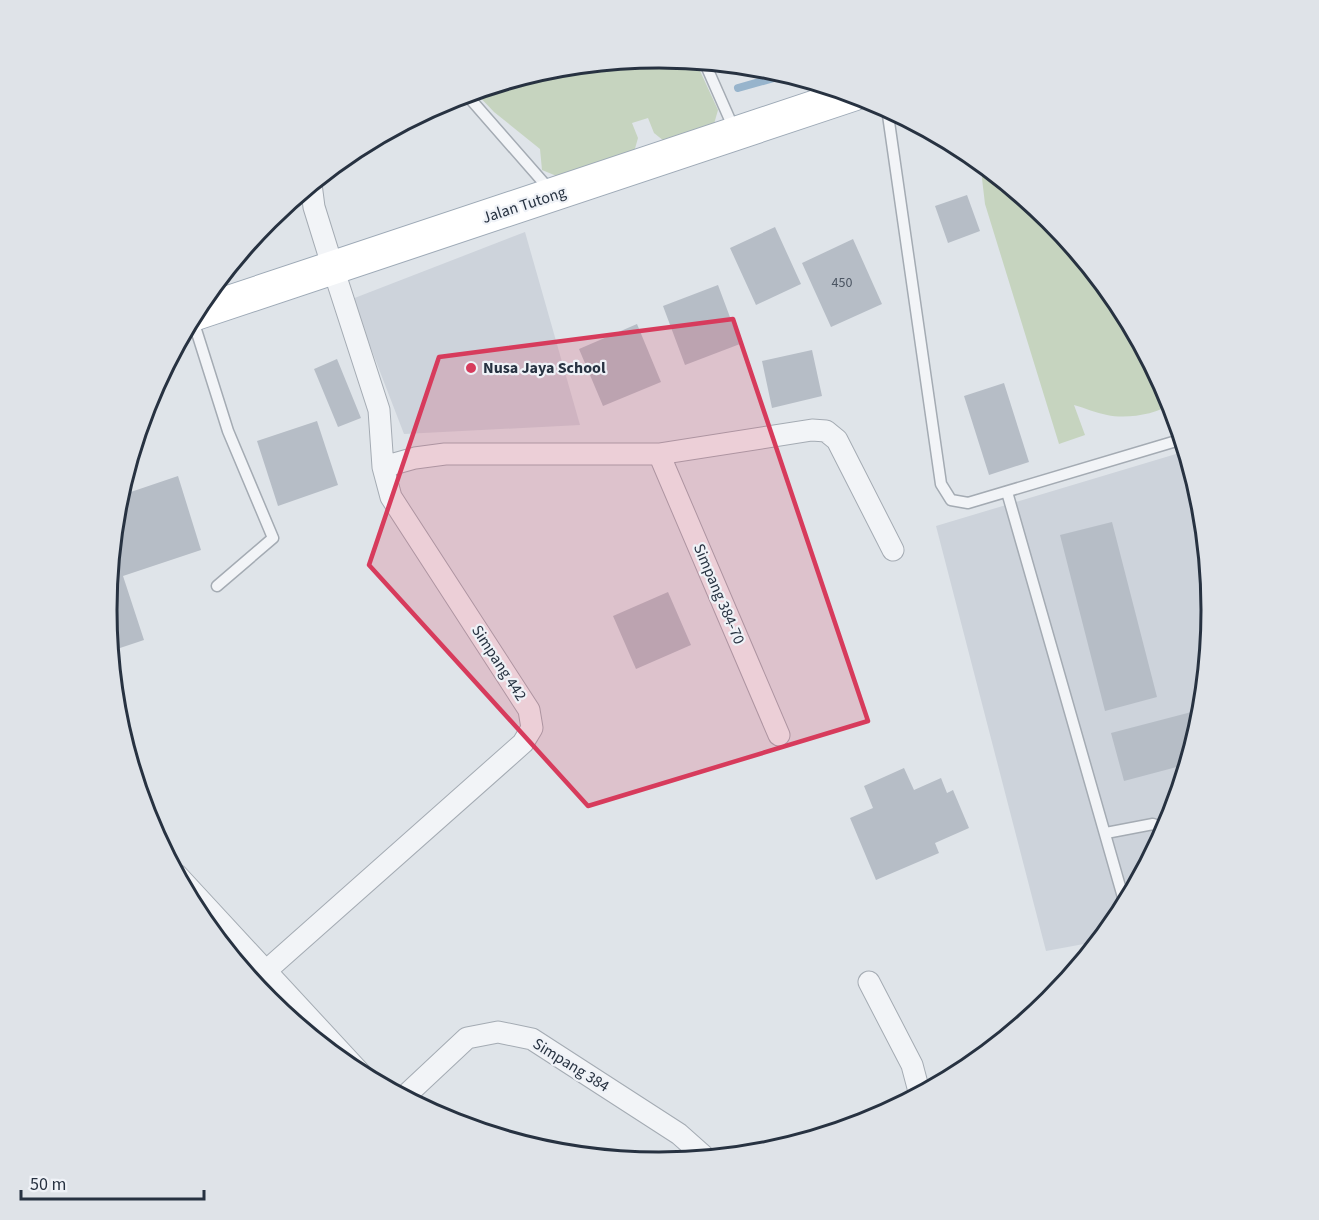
<svg xmlns="http://www.w3.org/2000/svg" width="1319" height="1220" font-family="'Source Sans 3',sans-serif">
  <rect width="100%" height="100%" fill="#dfe4e9"/>
  <!-- built -->
  <path fill="#cdd3db" d="M525 232 580 425 404 434 352 299Z
    M1186 451 1202 502 1212 610 1202 718 1170 822 1119 918 1100 941 1046 951 936 526Z"/>
  <!-- green -->
  <path fill="#c6d4bf" d="M660 57 695 60 718 110 714 124 664 141 654 133 648 118 632 123 638 138 634 152 559 177 542 170 540 149 494 112 474 91 552 68Z
    M984 164 1051 219 1119 303 1172 403C1156 415 1126 419 1107 415 1096 413 1085 408 1074 405L1085 435 1059 444 985 204 981 170Z"/>
  <g fill="none" stroke-linecap="round" stroke-linejoin="round">
    <!-- stream -->
    <path stroke="#97b4cc" stroke-width="8" d="M738 88 788 74"/>
  </g>
  <!-- building -->
  <path fill="#b6bdc6" d="M967 195 980 231 948 243 935 206Z
    M775 227 801 284 756 305 730 248Z
    M853 239 882 304 831 327 802 263Z
    M718 285 740 344 685 365 663 306Z
    M637 324 661 382 603 406 579 349Z
    M812 350 822 396 772 408 762 361Z
    M337 359 361 418 338 427 314 369Z
    M1004 383 1029 462 989 475 964 396Z
    M317 421 338 485 278 506 257 441Z
    M178 476 201 550 123 576 144 640 114 650 109 634 107 610 119 496Z
    M1112 522 1157 697 1105 711 1060 535Z
    M668 592 691 645 636 669 613 616Z
    M1203 709 1188 764 1124 781 1111 733Z
    M904 768 914 790 941 778 947 793 953 790 969 828 935 843 939 853 876 880 850 818 873 808 864 786Z"/>
  <g fill="none" stroke-linecap="round" stroke-linejoin="round">
    <!-- lane casing -->
    <g stroke="#a4abb3" stroke-width="13">
      <path id="lane" d="M704 61 734 129
        M466 94 550 190
        M887 108 941 484 951 500 968 503 1183 439
        M192 317 228 431 273 538 217 586
        M1007 492 1123 897H1130
        M1106 833 1153 824 1161 827 1163 836"/>
    </g>
    <!-- street casing -->
    <g stroke="#a4abb3" stroke-width="23">
      <path id="street" d="M659 454 779 735
        M383 467 415 458 445 454H659L812 430 826 431 837 440 893 550
        M177 875 363 1076
        M267 970 523 743 532 728 529 710 391 497 383 467 379 410 333 268 314 207 311 184
        M869 982 912 1065 920 1095
        M404 1097 467 1038 498 1032 532 1039 679 1134 706 1158"/>
    </g>
    <!-- primary casing -->
    <g stroke="#9da9b6" stroke-width="35">
      <path id="primary" d="M194 314 854 94"/>
    </g>
    <!-- lane -->
    <use href="#lane" stroke="#f2f4f7" stroke-width="10"/>
    <!-- street -->
    <use href="#street" stroke="#f2f4f7" stroke-width="21"/>
    <!-- primary -->
    <use href="#primary" stroke="#fff" stroke-width="33"/>
  </g>
  <!-- marked area -->
  <path fill="#d73b5c" fill-opacity="0.2" stroke="#d73b5c" stroke-width="4.5" stroke-linejoin="round" d="M733 319 868 721 588 806 369 565 439 357Z"/>
  <!-- markers -->
  <circle fill="#d73b5c" stroke="#eff2f7" stroke-width="2" cx="471" cy="368" r="6"/>
  <g text-anchor="middle" dominant-baseline="central" stroke-width="4.5" stroke-linejoin="round" paint-order="stroke">
    <!-- number labels -->
    <g font-size="14" fill="#4b5562">
      <text x="842" y="283">450</text>
    </g>
    <!-- street labels -->
    <g font-size="16" fill="#273241" stroke="#eff2f7">
      <text transform="translate(524 205) rotate(-18)">Jalan Tutong</text>
      <text transform="translate(719 594) rotate(67)">Simpang 384-70</text>
      <text transform="translate(499 663) rotate(57)">Simpang 442</text>
      <text transform="translate(571 1065) rotate(32)">Simpang 384</text>
    </g>
    <!-- poi labels -->
    <g font-size="16" font-weight="bold" fill="#273241" stroke="#eff2f7" text-anchor="start">
      <text x="483" y="368">Nusa Jaya School</text>
    </g>
  </g>
  <!-- crop -->
  <path d="M0 0H1319V1220H0ZM117 610a542 542 0 1 1 1084 0a542 542 0 1 1-1084 0Z" fill="#dfe3e8" fill-rule="evenodd"/>
  <path fill="none" stroke="#273241" stroke-width="3" d="M117 610a542 542 0 1 1 1084 0a542 542 0 1 1-1084 0Z"/>
  <!-- scale -->
  <path d="M21 1190v9h183v-9" fill="none" stroke="#273241" stroke-width="3"/>
  <text x="30" y="1190" font-size="18" fill="#273241" stroke="#eff2f7" stroke-width="4.5" paint-order="stroke">50 m</text>
</svg>
